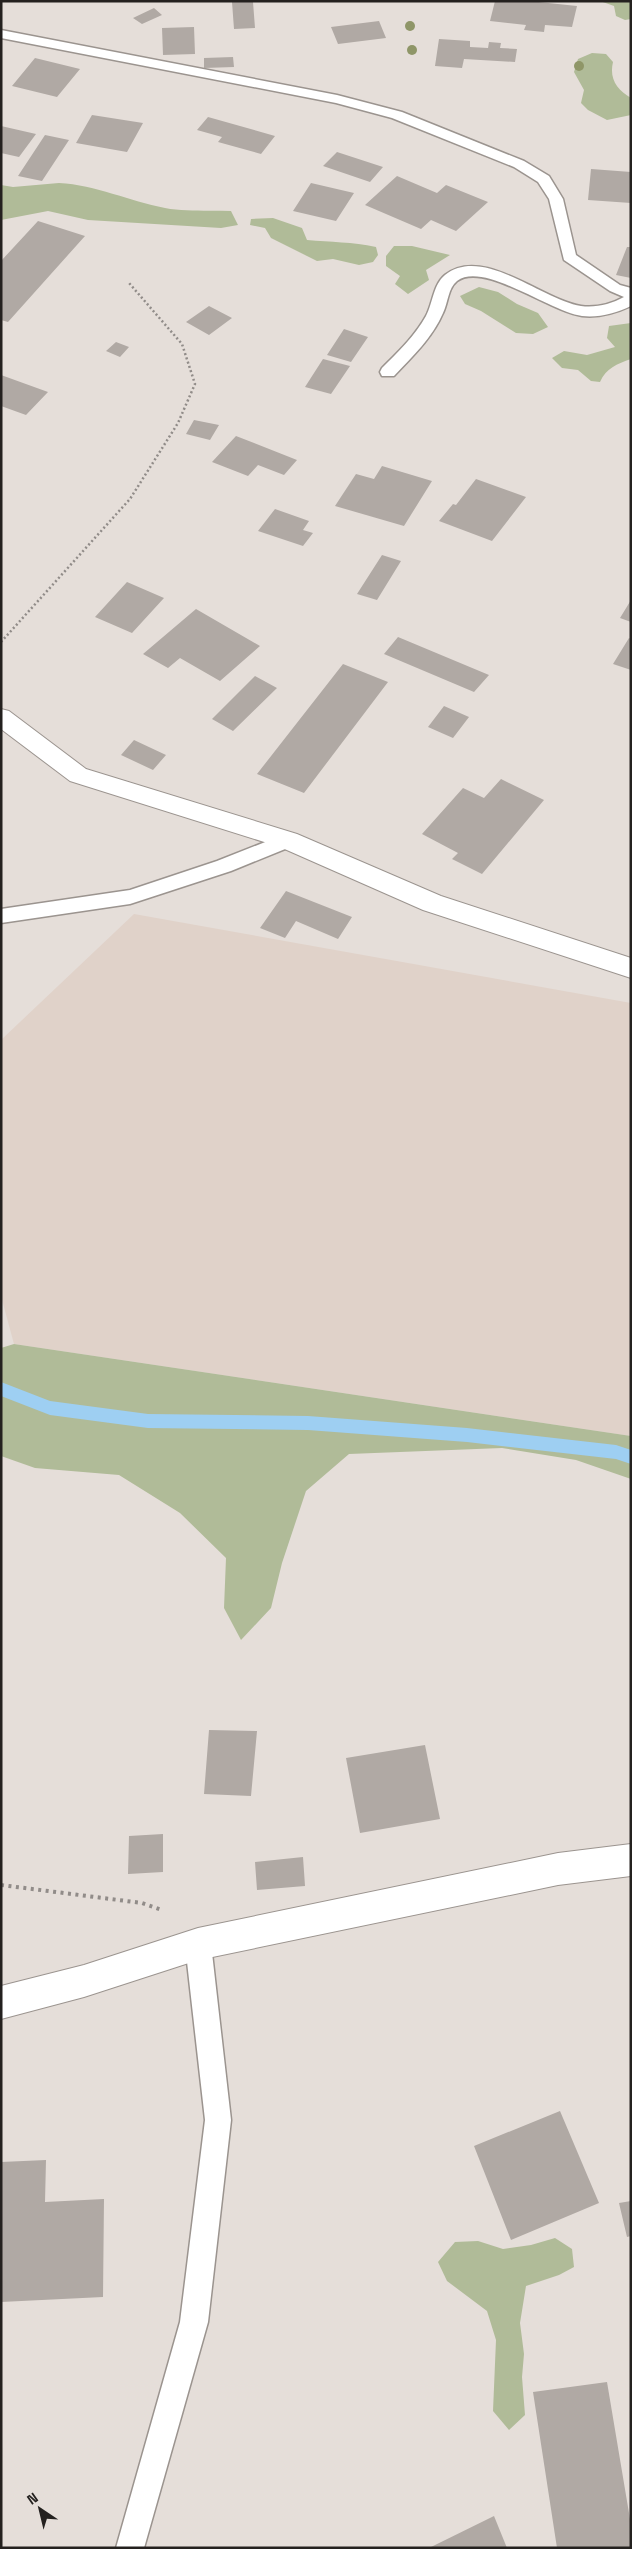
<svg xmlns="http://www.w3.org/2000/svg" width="632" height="2549" font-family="'Space Grotesk',sans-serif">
  <rect width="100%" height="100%" fill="#e5ded9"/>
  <!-- built -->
  <path fill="#e0d2c9" d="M134 914 631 1003V1436L14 1344 1 1296V1040Z"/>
  <!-- green -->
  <path fill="#b0bb98" d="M600 1H631V19L625 20 616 16 614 6Z
    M592 53 606 54 613 62C609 79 617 90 631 98V115L607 120 588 110 581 103 584 90 574 72 578 59Z
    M59 183C96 185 129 201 165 208 186 212 210 210 231 211L238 225 221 228 88 220 48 211 1 220V185L13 187Z
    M273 218 302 228 307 240C331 242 352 242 376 247L378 255 373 262 359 265 333 259 317 261 271 238 265 228 250 225 251 219Z
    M394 246H412L450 255 426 270 429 280 408 294 395 284 400 276 386 266V256Z
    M479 287 498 292 517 304 538 313 548 327 533 334 516 333 481 311 465 304 460 296Z
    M631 323V359C617 364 606 368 600 382L591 381 578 370 562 368 552 358 564 351 587 355 615 347 607 338 609 326Z
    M14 1344 631 1436V1479L576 1460 502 1448 349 1454 306 1491 282 1563 271 1608 241 1640 224 1608 226 1558 180 1513 119 1475 35 1468 1 1456V1348Z
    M555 2238 572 2249 574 2267 559 2275 526 2286 520 2323 524 2354 522 2377 525 2415 509 2430 493 2411 496 2340 487 2311 447 2281 438 2262 455 2242 478 2241 503 2249 531 2245Z"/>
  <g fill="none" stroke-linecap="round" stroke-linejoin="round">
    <!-- stream -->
    <path fill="#9ecff2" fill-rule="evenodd" d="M1 1382 50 1401 148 1414 308 1416 467 1428 616 1445 631 1450V1464L616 1459 467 1442 308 1430 148 1428 50 1415 1 1396Z"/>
  </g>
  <!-- building -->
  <path fill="#b0a9a4" d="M495 1H529L577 6 572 27 545 25 544 32 524 30 526 25 490 21Z
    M232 2H253L255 28 234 29Z
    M154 8 162 15 142 24 133 18Z
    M379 21 386 38 338 44 331 27Z
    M194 27 195 54 163 55 162 28Z
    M439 39 470 41V47L488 48 489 42 501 43 500 48 517 49 515 62 464 59 462 68 435 66Z
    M233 57 234 67 204 68V58Z
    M35 58 80 69 57 97 12 86Z
    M92 115 143 123 127 152 76 143Z
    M208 117 275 136 261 154 218 142 222 137 197 130Z
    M1 126 36 134 19 157 1 153Z
    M45 135 69 140 42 181 18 176Z
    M337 152 383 167 370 182 323 166Z
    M591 169 631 172V203L588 200Z
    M397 176 437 193 446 185 488 202 456 231 431 220 421 229 365 205Z
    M311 183 354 193 336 221 293 211Z
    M38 221 85 236 8 322 1 320V261Z
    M627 247H631V278L616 275Z
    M209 306 232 318 209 335 186 322Z
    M344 329 368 337 351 362 327 355Z
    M116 342 129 347 120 357 106 351Z
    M323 359 350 366 331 394 305 387Z
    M1 375 48 392 26 415 1 406Z
    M194 420 219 425 210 440 186 434Z
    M236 436 297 460 284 475 258 465 248 476 212 462Z
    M382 466 432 481 404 526 335 506 356 474 374 479Z
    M476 479 526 497 492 541 439 521 453 504 456 505Z
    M275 509 309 521 303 530 313 533 303 546 258 531Z
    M382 555 401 561 377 600 357 594Z
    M127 582 164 598 132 633 95 617Z
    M631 600V622L620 618Z
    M196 609 260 646 220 681 180 658 168 668 143 654Z
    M398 637 489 675 474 692 384 654Z
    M629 638 631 639V670L613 664Z
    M343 664 388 682 304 793 257 774Z
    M255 676 277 688 233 731 212 719Z
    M444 706 469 717 453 738 428 727Z
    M134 740 166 755 153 770 121 755Z
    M501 779 544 800 482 874 452 859 458 853 422 834 463 788 484 798Z
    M286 891 352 917 338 939 296 921 285 938 260 928Z
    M209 1730 257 1731 251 1796 204 1794Z
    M425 1745 440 1819 360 1833 346 1758Z
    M163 1834V1872L128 1874 129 1836Z
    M303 1857 305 1886 257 1890 255 1862Z
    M560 2111 599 2203 511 2240 474 2146Z
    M46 2160 45 2202 104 2199 103 2297 1 2302V2162Z
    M631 2201V2236L627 2237 619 2203Z
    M607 2382 631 2525V2548H557L533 2392Z
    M494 2516 507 2548H429Z"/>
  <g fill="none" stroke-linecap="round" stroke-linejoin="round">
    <!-- service casing -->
    <g stroke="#9b948f" stroke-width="3">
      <path id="service" d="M1 30 337 95 402 112 524 161 549 176 563 199 576 255 620 285 631 288V306C616 313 599 318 582 316 550 312 484 261 457 281 448 288 448 303 443 313 433 337 412 357 394 376H382L380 372 382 368C398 352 415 336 426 316 433 303 433 285 445 275 483 245 542 300 581 306 596 308 611 304 624 297L610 291 564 260 549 199 538 182 514 167 392 118 336 103 1 38Z
        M288 833 295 835 297 840 295 845 231 871 130 904 1 923V909L130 890 217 861Z
        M198 1931 207 1935 211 1944 231 2120 208 2322 144 2548H116L180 2322 205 2120 185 1944 189 1935Z"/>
    </g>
    <!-- minor casing -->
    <g stroke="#9b948f" stroke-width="2">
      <path id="minor" d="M1 709 9 711 86 769 297 834 441 896 631 958V978L423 910 280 847 70 781 1 729Z
        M631 1844V1876L558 1885 198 1960 84 1997 1 2019V1986L84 1965 198 1928 558 1853Z"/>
    </g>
    <!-- path-far1 -->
    <path stroke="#918c89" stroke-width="2.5" stroke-dasharray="2 2.5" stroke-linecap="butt" d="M1 642 130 499 178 423 195 384 182 344 129 283"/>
    <!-- path -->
    <path stroke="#918c89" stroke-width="4" stroke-dasharray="3 4.5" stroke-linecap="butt" d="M1 1885 142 1903 162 1910"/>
    <!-- service -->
    <use href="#service" fill="#fff" fill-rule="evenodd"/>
    <!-- minor -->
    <use href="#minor" fill="#fff" fill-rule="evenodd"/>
  </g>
  <!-- trees -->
  <g fill="#8f9668">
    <circle cx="410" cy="26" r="5"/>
    <circle cx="412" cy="50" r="5"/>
    <circle cx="579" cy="66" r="5"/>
  </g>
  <!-- border -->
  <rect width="632" height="2549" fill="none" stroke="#24211f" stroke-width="5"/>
  <!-- north arrow -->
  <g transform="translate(40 2509) rotate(325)" stroke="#e5ded9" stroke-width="4" paint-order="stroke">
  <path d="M0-4L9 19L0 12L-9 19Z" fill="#24211f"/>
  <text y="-8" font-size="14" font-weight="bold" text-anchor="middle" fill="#24211f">N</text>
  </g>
</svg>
